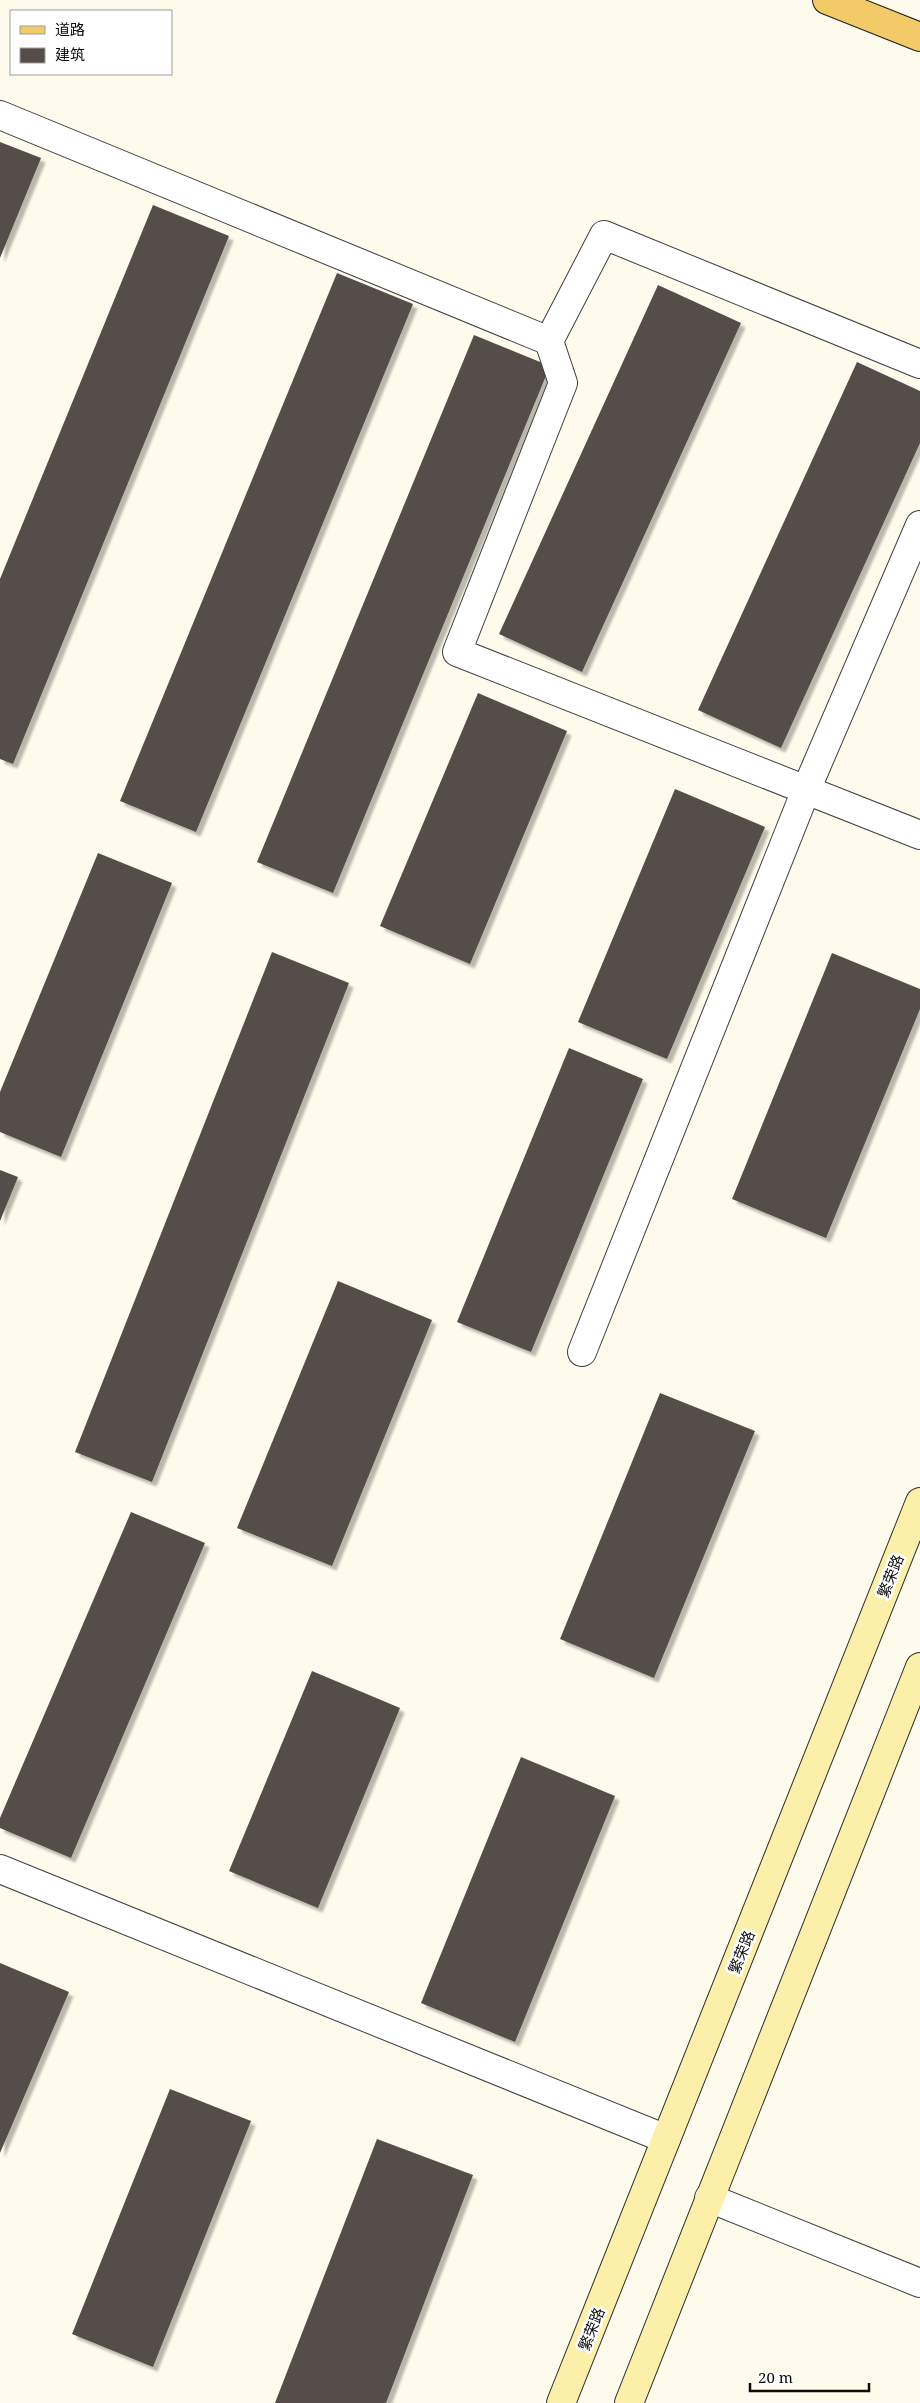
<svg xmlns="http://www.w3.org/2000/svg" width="920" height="2403" font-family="'Noto Serif','Noto Sans SC',serif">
  <defs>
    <filter id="shadow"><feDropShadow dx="4.5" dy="4.5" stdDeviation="1" flood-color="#0004"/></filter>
  </defs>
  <rect width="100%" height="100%" fill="#fefaec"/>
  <!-- building -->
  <path fill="#544d49" filter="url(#shadow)" d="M0 142 41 158 0 258Z
    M153 205 229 236 13 764 0 759V579Z
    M337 273 413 304 196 832 120 801Z
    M658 285 741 323 582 672 499 634Z
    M474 335 550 366 333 893 257 862Z
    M857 362 920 391V443L781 748 698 710Z
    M478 693 567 731 470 964 380 926Z
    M675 789 765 827 667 1059 578 1022Z
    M98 853 172 883 61 1157 0 1132V1092Z
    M272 952 349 983 152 1482 75 1452Z
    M832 953 920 989V1009L826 1238 732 1199Z
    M569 1048 643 1079 531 1352 457 1322Z
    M0 1170 18 1177 0 1221Z
    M338 1281 432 1320 332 1566 237 1528Z
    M660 1393 755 1431 654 1678 560 1639Z
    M131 1512 205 1543 71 1858 0 1828V1818Z
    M312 1671 400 1708 318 1908 229 1871Z
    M521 1757 615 1796 515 2042 421 2003Z
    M0 1963 69 1992 0 2153Z
    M170 2089 251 2121 153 2367 72 2334Z
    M377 2139 473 2175 386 2403H275Z"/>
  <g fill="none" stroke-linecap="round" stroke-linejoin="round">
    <!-- street casing -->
    <g stroke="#3f3f3f" stroke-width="30">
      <path id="street" d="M0 115 549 341 563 383 457 652 920 835
        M549 341 604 235 920 364
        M582 1352 806 790 920 525
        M0 1869 666 2139
        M709 2198 920 2283"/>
    </g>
    <!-- secondary casing -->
    <g stroke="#2e2e2e" stroke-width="30">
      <path id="secondary" d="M561 2403 920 1502
        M629 2403 920 1667"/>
    </g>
    <!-- primary casing -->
    <g stroke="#1d1d1d" stroke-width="30">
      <path id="primary" d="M827 0 920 37"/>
    </g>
    <!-- street -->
    <use href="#street" stroke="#fff" stroke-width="28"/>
    <!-- secondary -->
    <use href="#secondary" stroke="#fbefaa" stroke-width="28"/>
    <!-- primary -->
    <use href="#primary" stroke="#f2cb68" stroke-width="28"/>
  </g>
  <g text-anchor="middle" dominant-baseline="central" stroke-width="5" stroke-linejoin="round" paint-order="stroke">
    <!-- street labels -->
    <g font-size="15" fill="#0c0c0c" stroke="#fff">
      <text transform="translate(890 1576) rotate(-68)">繁荣路</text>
      <text transform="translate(741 1952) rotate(-68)">繁荣路</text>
      <text transform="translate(591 2329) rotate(-68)">繁荣路</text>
    </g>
  </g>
  <!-- legend -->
  <rect x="10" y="10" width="162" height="65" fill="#ffffff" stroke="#9e9e9e"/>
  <rect x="20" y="26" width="25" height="8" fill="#f2cb68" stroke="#9e9e9e"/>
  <text x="55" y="35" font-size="15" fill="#0c0c0c">道路</text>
  <rect x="20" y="48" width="25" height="15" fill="#544d49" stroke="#9e9e9e"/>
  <text x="55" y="60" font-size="15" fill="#0c0c0c">建筑</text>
  <!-- scale -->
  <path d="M750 2383v8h119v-8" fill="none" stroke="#0c0c0c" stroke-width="2.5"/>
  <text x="758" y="2383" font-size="15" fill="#0c0c0c" stroke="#ffffff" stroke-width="4" paint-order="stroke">20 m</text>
</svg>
